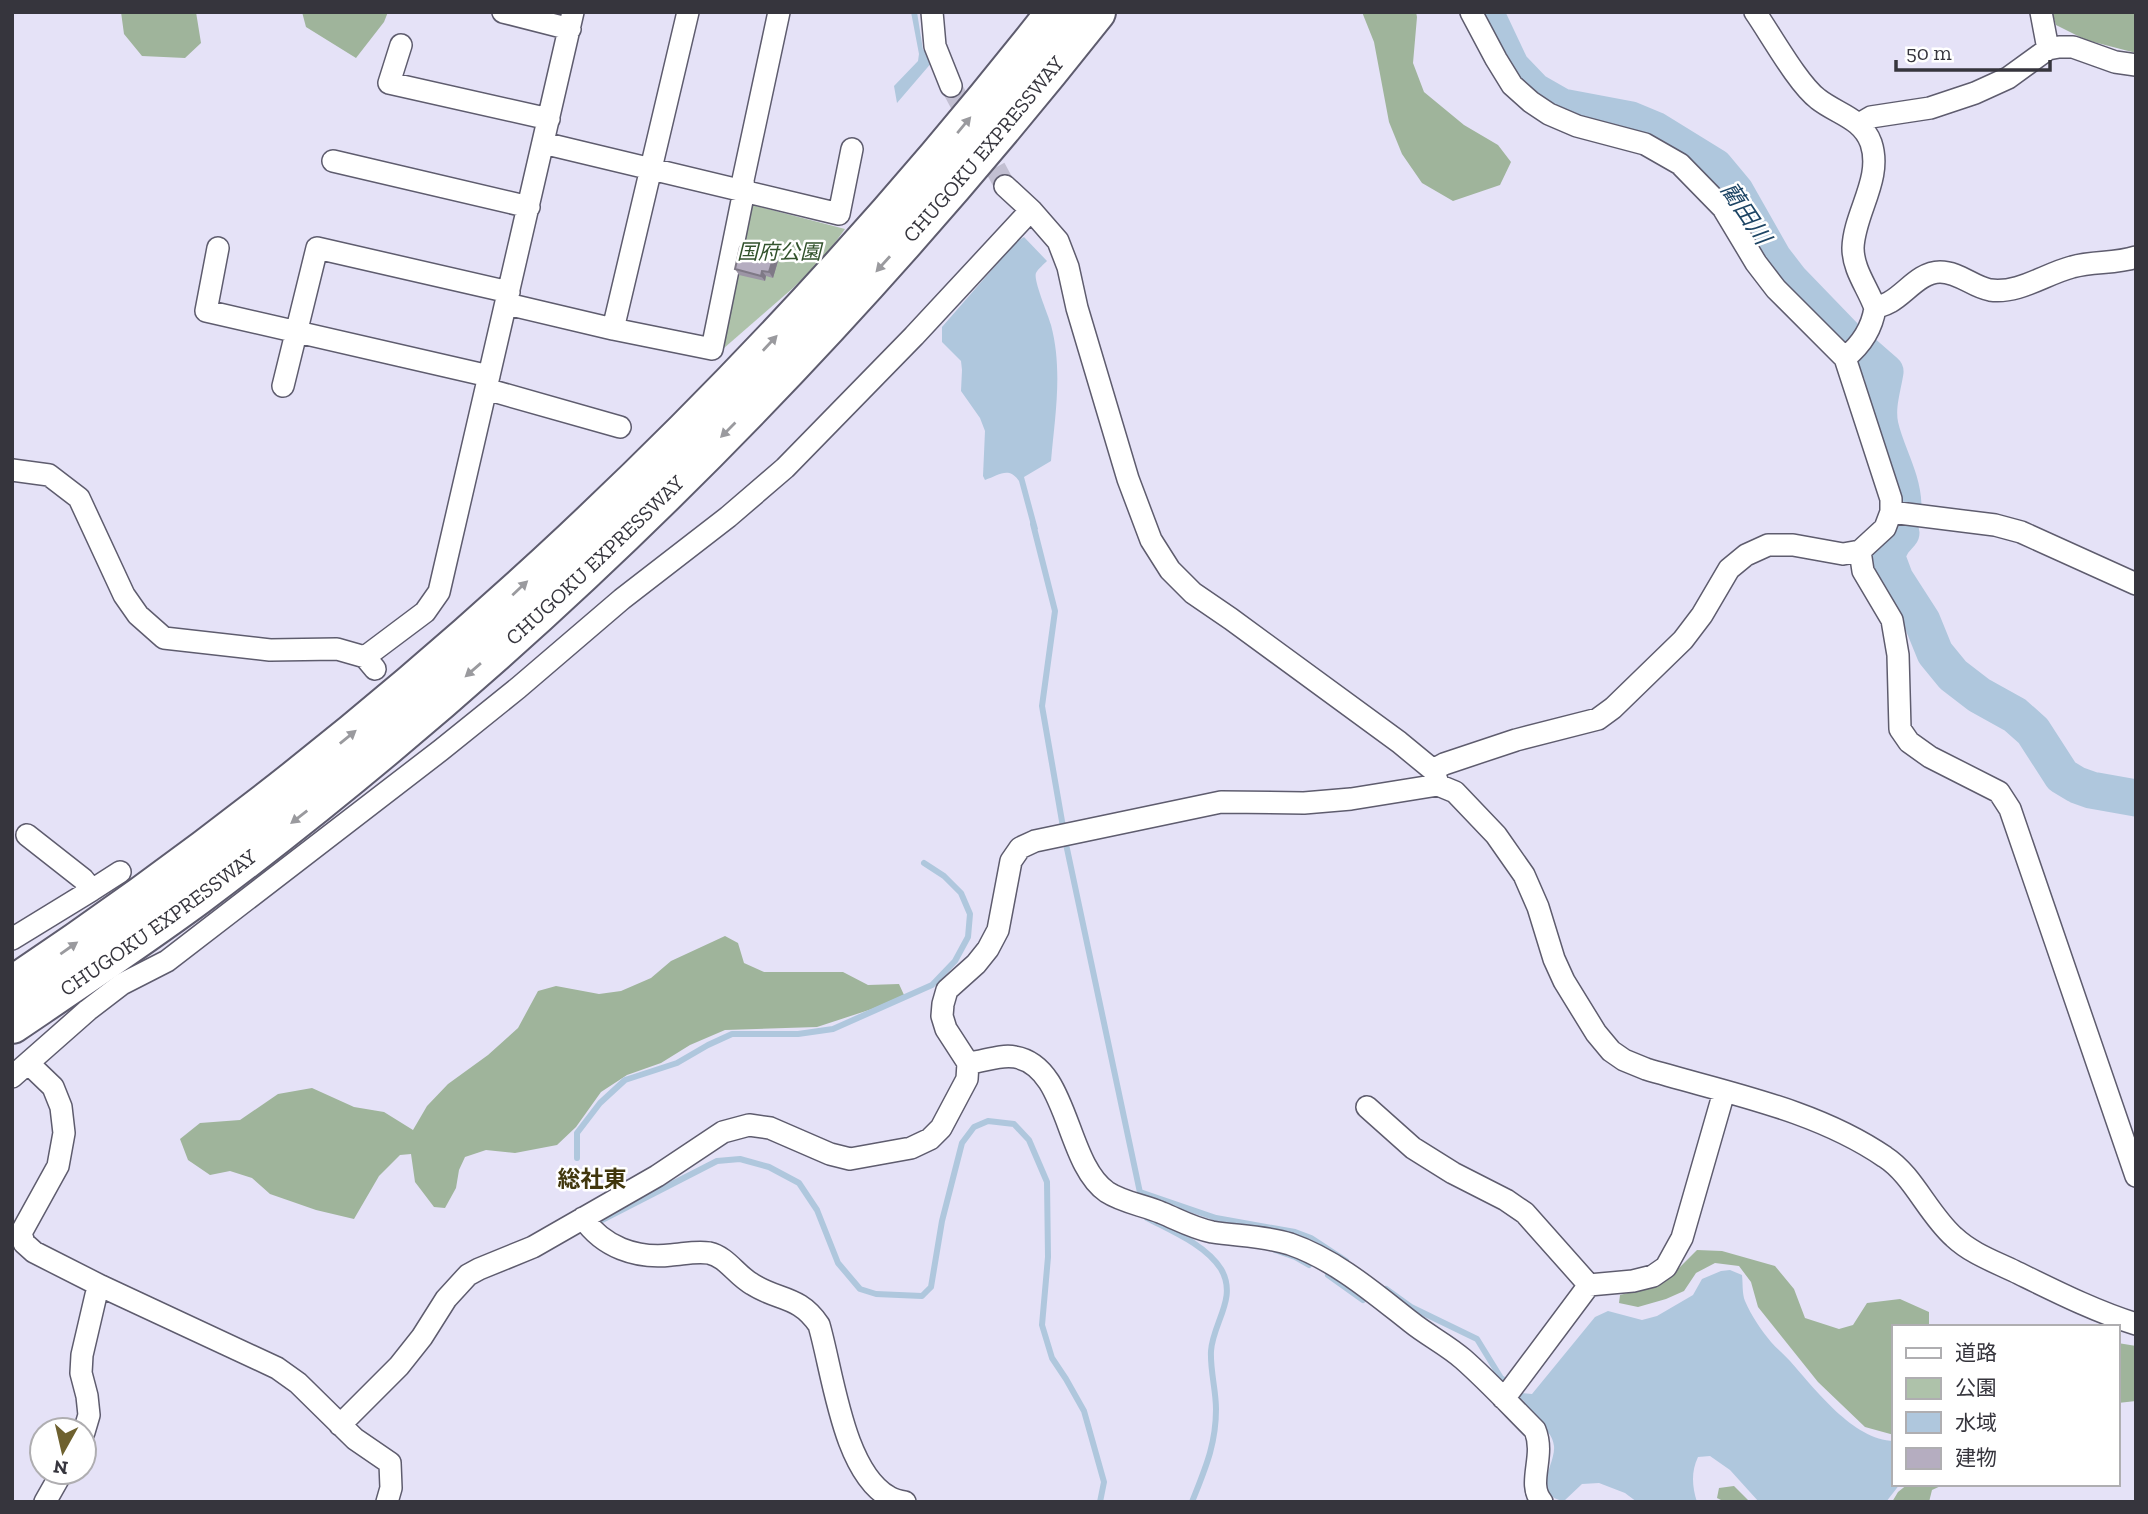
<svg xmlns="http://www.w3.org/2000/svg" width="2148" height="1514" font-family="'Zilla Slab','Noto Sans JP',serif">
  <rect width="100%" height="100%" fill="#e5e2f7"/>
  <!-- green -->
  <path fill="#aec2aa" d="M752 205 845 229 823 259 793 288 716 355Z"/>
  <!-- forest -->
  <path fill="#9fb49b" d="M121 12H196L201 43 185 58 142 56 124 34Z
    M302 12H388L384 22 356 58 306 27Z
    M1362 12H1416L1417 17 1413 63 1424 92 1464 125 1498 145 1511 162 1500 185 1453 201 1422 183 1402 154 1389 122 1374 42Z
    M2052 12H2136V53L2086 40 2056 25Z
    M725 936 738 943 744 963 764 972H843L868 985 899 984 904 995 872 1009 817 1027 725 1030 690 1045 661 1063 627 1075 601 1092 576 1127 557 1145 515 1153 486 1150 465 1157 459 1170 456 1188 445 1208 434 1207 415 1182 411 1154 400 1155 379 1176 354 1219 316 1210 270 1194 252 1178 230 1171 210 1175 188 1160 180 1139 200 1123 240 1120 278 1094 312 1088 354 1107 384 1112 413 1130 427 1106 448 1084 488 1055 518 1028 538 991 556 986 599 994 621 991 651 978 671 961Z
    M1697 1250 1722 1251 1775 1266 1794 1289 1805 1318 1839 1329 1853 1325 1867 1303 1900 1299 1929 1312V1327H1894V1435L1865 1427 1818 1382 1758 1307 1751 1282 1739 1266 1715 1263 1696 1273 1684 1291 1666 1299 1638 1307 1619 1303 1620 1295 1655 1286 1678 1269Z
    M2118 1343 2136 1346V1401L2118 1403Z
    M1908 1484H1945L1932 1490 1929 1502H1892L1898 1492Z
    M1734 1486 1750 1502H1725L1717 1498 1719 1488Z"/>
  <!-- water -->
  <path fill="#afc7dd" d="M911 12H917L923 50 928 51 933 61 897 103 894 86 918 61 919 54Z
    M1024 237 1047 261C1044 264 1038 269 1036 273 1033 280 1048 314 1051 325 1063 370 1055 416 1051 461L1024 477 1038 529 1033 533 1019 481C1009 466 999 475 985 480L983 476 985 431 980 418 961 391 962 370 961 361 942 342V327L1016 242Z
    M1730 1270 1742 1275C1743 1283 1742 1294 1745 1301 1751 1315 1761 1330 1771 1342 1777 1349 1784 1354 1790 1361 1815 1389 1853 1440 1894 1441V1484H1900L1886 1502H1759L1730 1470 1710 1456 1698 1457C1691 1472 1692 1486 1697 1502H1637L1625 1493 1599 1483 1582 1484 1564 1501C1529 1494 1556 1465 1554 1446 1552 1427 1529 1419 1524 1401L1518 1397 1522 1393 1532 1394 1595 1317 1608 1311 1642 1320 1657 1316 1693 1295 1702 1279 1721 1271Z"/>
  <g fill="none" stroke-linecap="round" stroke-linejoin="round">
    <!-- stream -->
    <path stroke="#afc7dd" stroke-width="6" d="M1033 524 1055 611 1042 706 1063 827
      M1066 844 1142 1202
      M577 1158V1133L600 1103 625 1080 677 1063 708 1045 732 1034H798L833 1029 932 985 955 961 968 937 970 914 961 893 944 876 924 863
      M1140 1192 1216 1218 1295 1232 1311 1238 1346 1261
      M1146 1215 1147 1218C1172 1231 1206 1245 1221 1269 1238 1298 1213 1322 1211 1351 1210 1370 1216 1390 1216 1409 1216 1445 1205 1469 1192 1502
      M602 1220 717 1161 740 1159 769 1167 799 1183 817 1210 838 1263 860 1289 876 1294 922 1296 931 1287 942 1221 962 1143 974 1127 988 1121 1014 1124 1029 1140 1047 1182 1048 1257 1042 1325 1052 1358 1066 1379 1084 1411 1104 1482 1100 1502
      M1275 1250 1295 1257 1309 1265
      M1328 1275 1363 1300
      M1386 1289 1411 1307 1477 1339 1501 1378 1510 1384"/>
    <!-- river -->
    <path stroke="#afc7dd" stroke-width="37" d="M1485 12 1511 67 1534 91 1562 107 1631 120 1655 130 1715 167 1735 191 1773 258 1790 280 1846 338 1885 372C1882 390 1876 407 1880 426 1886 453 1902 477 1903 505
      M1901 533 1893 542 1886 555 1895 579 1922 621 1935 653 1953 675 1979 695 2015 715 2033 731 2062 776 2077 785 2091 790 2136 798"/>
    <!-- street-tunnel -->
    <path stroke="#c2bfd2" stroke-width="21" stroke-dasharray="21 10" stroke-linecap="butt" d="M951 86 1005 186"/>
    <!-- street casing -->
    <g stroke="#5e5c6e" stroke-width="24">
      <path id="street" d="M503 12 570 29
        M932 12 935 46 951 86
        M1755 12C1771 35 1798 84 1818 99 1837 114 1862 118 1871 143 1883 179 1854 213 1853 248 1853 270 1868 288 1875 308 1872 329 1861 345 1845 358
        M2041 12 2048 49
        M401 45 389 83 549 119
        M1859 124 1871 117 1930 108 1975 93 2008 78 2048 49 2059 47H2073L2115 62 2136 65
        M543 143 839 214 852 149
        M333 161 529 207
        M1005 186 1031 210 1058 241 1068 267 1077 308 1128 479 1151 540 1170 570 1193 593 1231 619 1399 742 1433 770 1438 783
        M218 248 206 311 489 376
        M507 304 613 329 712 349 744 191 743 180 779 12
        M1875 308C1880 306 1885 305 1890 302 1906 293 1920 272 1940 272 1959 272 1973 287 1990 290 2019 294 2045 274 2072 267 2093 261 2115 264 2136 257
        M613 329 688 12
        M283 386 317 248 509 292
        M486 389 620 427
        M12 470 49 475 79 498 124 595 138 615 164 638 270 650 337 649 365 657 375 669
        M1891 512 1995 525 2021 532 2136 584
        M1860 551 1863 571 1892 620 1898 655 1900 729 1909 742 1930 757 1999 792 2010 809 2136 1176
        M365 657 425 612 439 592 573 12
        M1433 770 1444 764 1516 740 1598 719 1613 708 1683 640 1702 615 1729 569 1746 555 1768 545H1793L1843 554 1860 551 1885 528 1891 512V499L1845 358 1776 289 1756 263 1723 208 1680 164 1645 144 1577 126 1549 114 1531 102 1512 85 1496 59 1471 12
        M27 835 83 879 92 890 120 872
        M12 939 92 890
        M28 1063 53 1087 61 1107 64 1133 58 1166 21 1233 24 1243 34 1252 101 1286 277 1368 298 1383 355 1439 390 1463 391 1488 387 1502
        M968 1063C983 1062 1000 1054 1015 1057 1069 1066 1065 1163 1107 1192 1124 1203 1144 1205 1162 1213 1179 1220 1193 1228 1212 1232 1237 1236 1265 1236 1290 1244 1336 1260 1374 1293 1411 1322 1427 1335 1447 1345 1463 1359 1488 1381 1511 1406 1535 1430 1546 1457 1526 1483 1542 1502
        M12 1077 88 1010 122 984 167 961 441 750 518 688 622 599 728 517 785 468 914 336 1031 210
        M1367 1107 1413 1148 1453 1173 1506 1200 1525 1213 1589 1285
        M583 1218C603 1247 636 1259 671 1255 684 1254 696 1251 709 1253 727 1257 736 1275 752 1284 778 1301 799 1295 819 1325 833 1373 843 1471 889 1497 894 1500 899 1501 905 1502
        M1503 1398 1509 1392 1589 1285 1633 1281 1653 1276 1666 1267 1682 1238 1724 1092
        M340 1425 399 1366 422 1337 446 1299 468 1275 479 1269 533 1247 657 1176 723 1132 749 1125 770 1128 830 1154 850 1159 911 1148 930 1139 941 1128 967 1079 968 1063 946 1029 942 1016 943 1004 947 990 976 964 988 949 998 930 1011 861 1020 848 1035 841 1221 802 1304 803 1351 799 1438 785 1455 792 1496 835 1524 875 1538 907 1554 959 1564 981 1596 1033 1611 1051 1624 1060 1646 1069C1726 1093 1815 1109 1885 1157 1913 1175 1928 1214 1954 1237 1971 1253 1993 1261 2014 1271 2053 1290 2094 1311 2136 1324
        M84 1432 89 1415 87 1396 81 1373 82 1355 96 1295 101 1286
        M45 1502 62 1472"/>
    </g>
    <!-- highway casing -->
    <g stroke="#5e5c6e" stroke-width="42">
      <g id="highway">
        <path d="M12 986C409 721 762 387 1056 12"/>
        <path id="s1" d="M12 1024C74 982 137 940 197 896 534 644 835 342 1096 12"/>
      </g>
    </g>
    <!-- street -->
    <use href="#street" stroke="#fff" stroke-width="21"/>
    <!-- highway -->
    <use href="#highway" stroke="#fff" stroke-width="38"/>
  </g>
  <!-- wall -->
  <path fill="#9c95a5" d="M778 261 773 278 766 276 765 281 739 275 735 269Z"/>
  <!-- shaded-wall -->
  <path fill="#7f7986" d="M774 255 778 261 773 278 769 272Z
    M762 271 766 276 765 281 761 276Z"/>
  <!-- building -->
  <path fill="#b5adc0" stroke="#7f7986" stroke-width="2" d="M740 247 774 255 769 272 762 271 761 276 735 269Z"/>
  <!-- one-way arrows -->
  <defs><path id="oneway-solid" d="M-6-.8H1V-3.2L6.5 0L1 3.2V.8H-6Z" transform="scale(1.75)"/></defs>
  <g fill="#9a9a9e">
    <use href="#oneway-solid" transform="translate(964 125) rotate(-50)"/>
    <use href="#oneway-solid" transform="translate(883 264) rotate(132)"/>
    <use href="#oneway-solid" transform="translate(770 343) rotate(-47)"/>
    <use href="#oneway-solid" transform="translate(728 430) rotate(135)"/>
    <use href="#oneway-solid" transform="translate(520 588) rotate(-43)"/>
    <use href="#oneway-solid" transform="translate(473 670) rotate(139)"/>
    <use href="#oneway-solid" transform="translate(348 737) rotate(-39)"/>
    <use href="#oneway-solid" transform="translate(299 817) rotate(142)"/>
    <use href="#oneway-solid" transform="translate(69 948) rotate(-35)"/>
  </g>
  <g text-anchor="middle" dominant-baseline="central" stroke-width="5" stroke-linejoin="round" paint-order="stroke">
    <!-- street labels -->
    <g font-size="21" fill="#36353d" stroke="#fff">
      <text stroke="none"><textPath href="#s1" startOffset="1312">CHUGOKU EXPRESSWAY</textPath></text>
      <text stroke="none"><textPath href="#s1" startOffset="746">CHUGOKU EXPRESSWAY</textPath></text>
      <text stroke="none"><textPath href="#s1" startOffset="178">CHUGOKU EXPRESSWAY</textPath></text>
    </g>
    <!-- park labels -->
    <g font-size="21" font-style="italic" fill="#32522c" stroke="#fff">
      <text x="779" y="251">国府公園</text>
    </g>
    <!-- water labels -->
    <g font-size="23" font-style="italic" fill="#1c4464" stroke="#fff">
      <text transform="translate(1746 213) rotate(56)">藺田川</text>
    </g>
    <!-- neighbourhood labels -->
    <g font-size="23" font-weight="bold" fill="#41370d" stroke="#fff">
      <text x="592" y="1179">総社東</text>
    </g>
  </g>
  <!-- border -->
  <rect width="2148" height="1514" fill="none" stroke="#36353d" stroke-width="28"/>
  <!-- legend -->
  <rect x="1892" y="1325" width="228" height="161" fill="#ffffff" stroke="#afaeb1" stroke-width="2"/>
  <rect x="1906" y="1348" width="35" height="10" fill="#ffffff" stroke="#afaeb1" stroke-width="2"/>
  <text x="1955" y="1360" font-size="21" fill="#36353d">道路</text>
  <rect x="1906" y="1378" width="35" height="21" fill="#aec2aa" stroke="#afaeb1" stroke-width="2"/>
  <text x="1955" y="1395" font-size="21" fill="#36353d">公園</text>
  <rect x="1906" y="1412" width="35" height="21" fill="#afc7dd" stroke="#afaeb1" stroke-width="2"/>
  <text x="1955" y="1430" font-size="21" fill="#36353d">水域</text>
  <rect x="1906" y="1448" width="35" height="21" fill="#b5adc0" stroke="#afaeb1" stroke-width="2"/>
  <text x="1955" y="1465" font-size="21" fill="#36353d">建物</text>
  <!-- north arrow -->
  <g transform="translate(63 1451) rotate(188)"><circle r="33" fill="#ffffff" stroke="#afaeb1" stroke-width="2"/>
  <path d="M0-5L12 26L0 18L-12 26Z" fill="#6e612f"/>
  <text y="-10" font-size="19" font-weight="bold" text-anchor="middle" fill="#36353d">N</text>
  </g>
  <!-- scale -->
  <path d="M1896 60v10h154v-10" fill="none" stroke="#36353d" stroke-width="3.5"/>
  <text x="1906" y="60" font-size="21" fill="#36353d" stroke="#ffffff" stroke-width="5" paint-order="stroke">50 m</text>
</svg>
